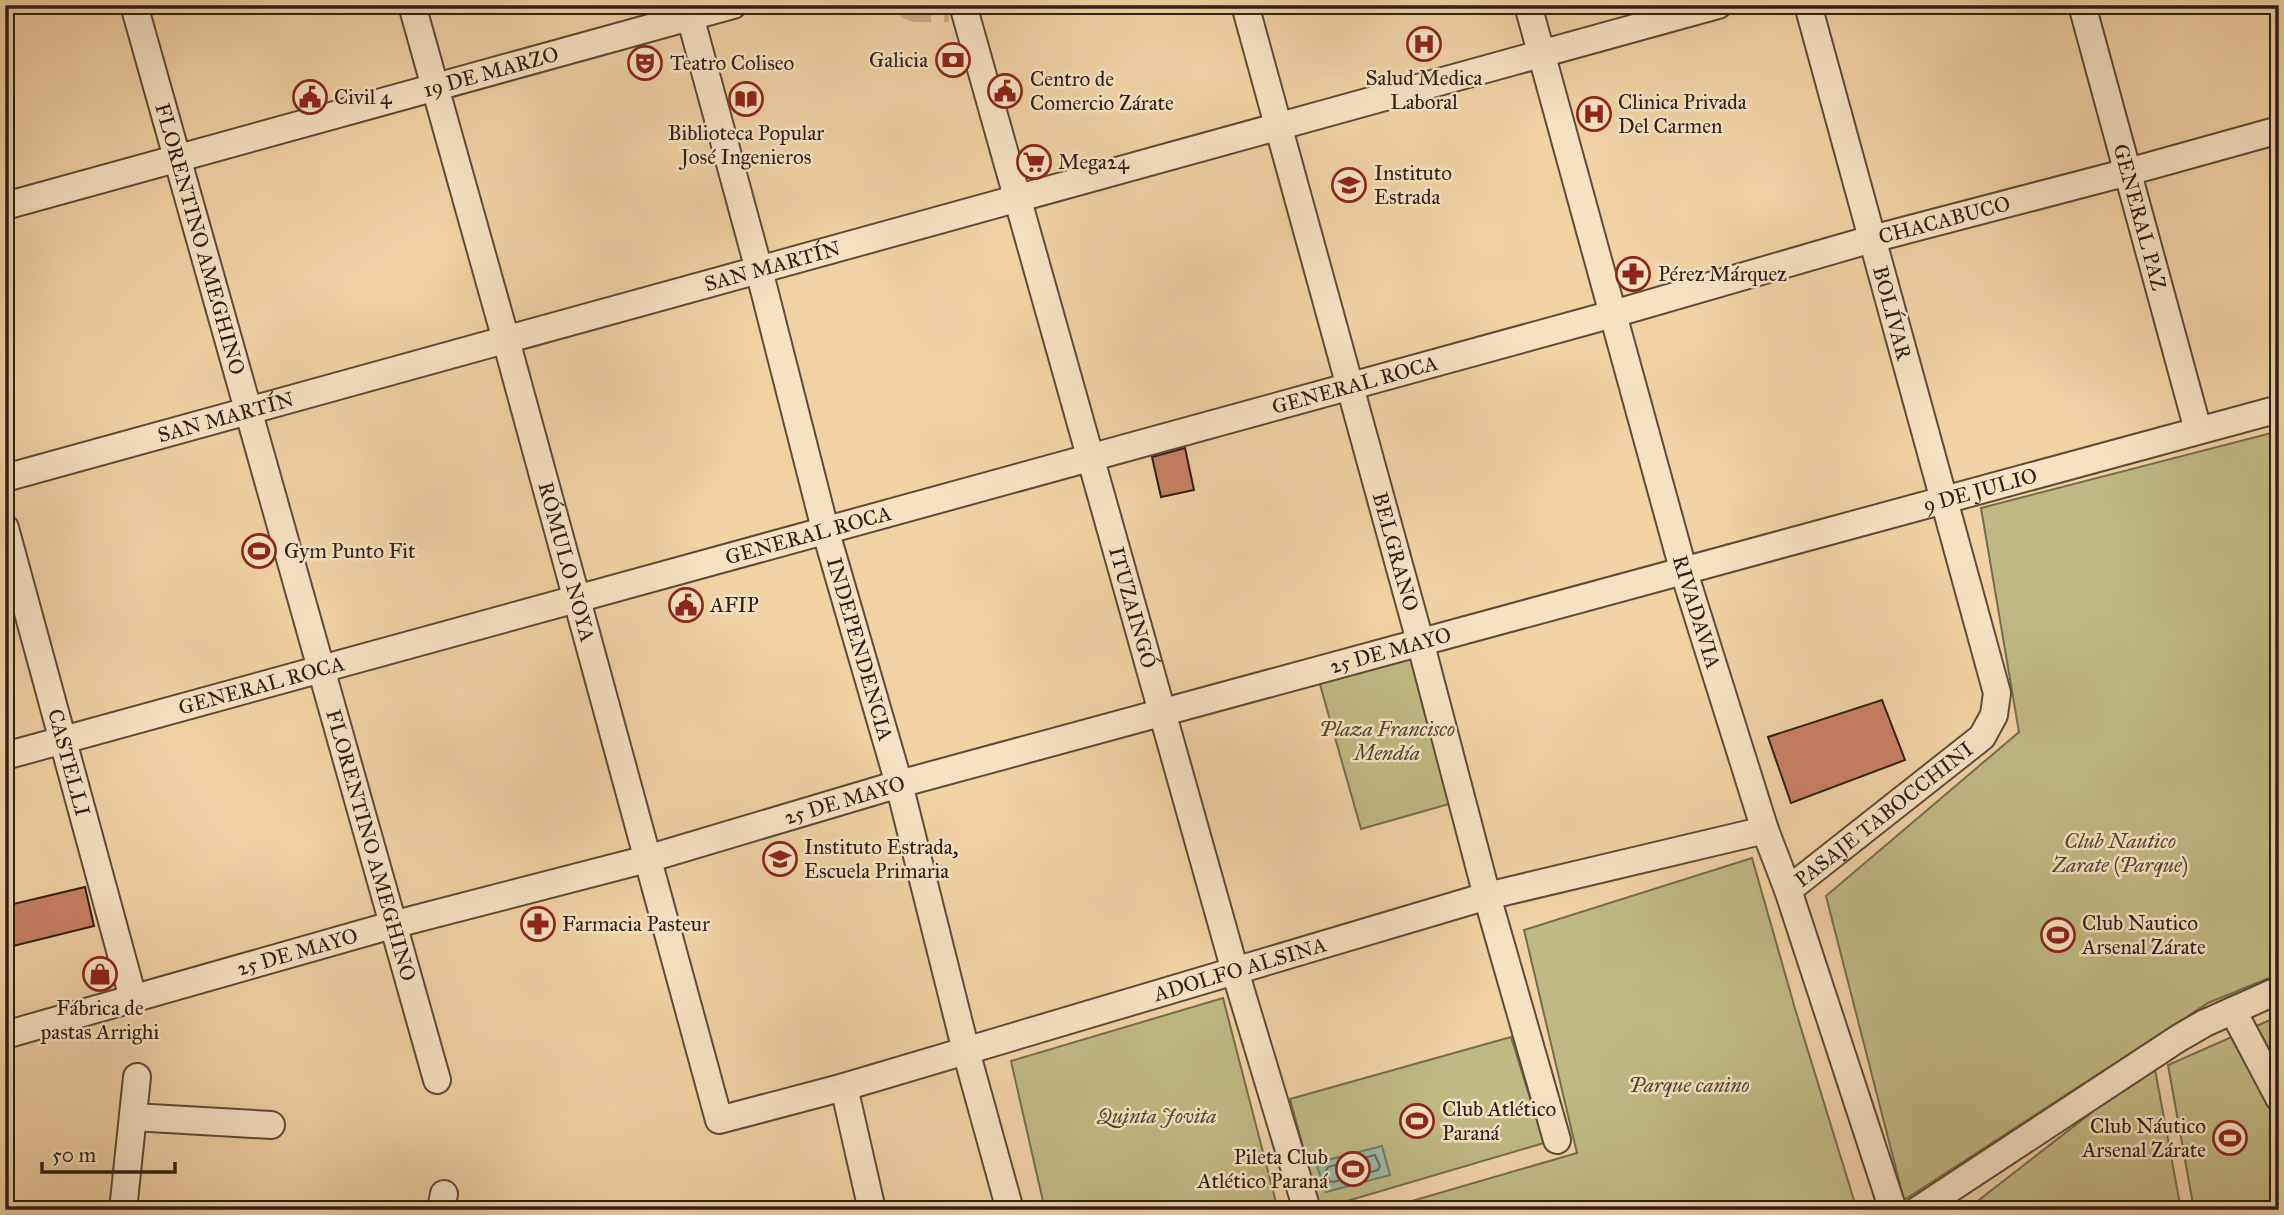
<svg xmlns="http://www.w3.org/2000/svg" width="2284" height="1215" font-family="'IM FELL Great Primer',serif">
  <rect width="100%" height="100%" fill="#f0d2a3"/>
  <filter id="stains"><feTurbulence type="fractalNoise" baseFrequency=".00286" numOctaves="4"/><feColorMatrix values="0 0 0 0 .2 0 0 0 0 .09 0 0 0 0 .02 0 0 0 .5 -.17"/></filter>
  <radialGradient id="worn" r=".72"><stop offset=".6" stop-color="#630" stop-opacity="0"/><stop offset="1" stop-color="#630" stop-opacity=".3"/></radialGradient>
  <!-- green -->
  <path fill="#bfba81" stroke="#756e4c" stroke-width="2" d="M2279 431V974L2208 1003 1904 1200 1826 896 2019 732 1981 508Z
    M1414 654 1456 802 1361 829 1319 681Z
    M1752 858 1796 1012 1857 1210H1381L1577 1153 1524 930Z
    M1223 998 1278 1210H1045L1011 1061Z
    M2279 1016V1210H2194L2168 1065Z
    M1511 1037 1544 1143 1320 1209 1290 1099Z
    M2154 1064 2181 1210H1966Z"/>
  <!-- water -->
  <path fill="#9bb8a4" stroke="#6e7c6c" stroke-width="2" d="M1382 1146 1390 1175 1326 1192 1316 1163Z"/>
  <g fill="none" stroke-linecap="round" stroke-linejoin="round">
    <!-- shore -->
    <path stroke="#636c5e" stroke-width="2" d="M1375 1155 1380 1166 1378 1170 1333 1182 1329 1181 1326 1171 1328 1167Z"/>
  </g>
  <!-- building -->
  <path fill="#ca8164" stroke="#2b2118" stroke-width="2" d="M1185 448 1194 490 1161 497 1152 457Z
    M1882 700 1905 760 1791 803 1768 737Z
    M85 887 94 926 5 948V906Z"/>
  <g fill="none" stroke-linecap="round" stroke-linejoin="round">
    <!-- minor-tunnel -->
    <path stroke="#c9af87" stroke-width="26" stroke-dasharray="26 13" stroke-linecap="butt" d="M906 5 915 9H949"/>
    <!-- minor casing -->
    <g stroke="#5c4d3b" stroke-width="30">
      <g id="minor">
        <path id="s1" d="M134 5 437 1080"/>
        <path id="s2" d="M412 5 506 340 719 1120 844 1087 1487 896 1765 830"/>
        <path id="s3" d="M687 5 759 270 825 529 899 784 966 1051 1010 1210"/>
        <path id="s4" d="M963 5 1235 971 1307 1210"/>
        <path id="s5" d="M1245 5 1420 641 1487 896 1557 1140"/>
        <path id="s6" d="M1528 5 1683 569 1765 830 1788 890 1893 1210"/>
        <path id="s7" d="M2082 5 2198 430"/>
        <path id="s8" d="M5 206 733 5"/>
        <path id="s9" d="M5 478 1718 5"/>
        <path id="s10" d="M5 528 133 998"/>
        <path id="s11" d="M5 756 1613 314 1872 239 2128 172 2279 130"/>
        <path id="s12" d="M1788 890 1982 737 1994 715 1997 693 1808 5"/>
        <path d="M2233 1011 2279 1098"/>
        <path id="s13" d="M5 1035 392 925 647 859 899 784 2279 409"/>
        <path d="M844 1087 872 1210"/>
        <path d="M133 1117 271 1125"/>
        <path d="M123 1210 137 1077"/>
        <path d="M441 1210 444 1194"/>
        <path d="M1918 1210 2179 1038 2205 1023 2279 990"/>
      </g>
    </g>
    <!-- minor -->
    <use href="#minor" stroke="#f5e2c3" stroke-width="26"/>
  </g>
  <!-- icons -->
  <defs>
    <g id="hospital-ring" transform="scale(1.75)"><circle r="9.5" fill="#f5e2c3" stroke="#8f2418" stroke-width="1.5"/><path d="M-5-5h3v3.5h4V-5h3V5h-3V1.5h-4V5h-3Z" fill="#8f2418"/></g>
    <g id="bank-ring" transform="scale(1.75)"><circle r="9.5" fill="#f5e2c3" stroke="#8f2418" stroke-width="1.5"/><path d="M-6-4H6V4H-6ZM0-2.3a2.3 2.3 0 1 0 0 4.6a2.3 2.3 0 1 0 0-4.6Z" fill="#8f2418"/></g>
    <g id="theatre-ring" transform="scale(1.75)"><circle r="9.5" fill="#f5e2c3" stroke="#8f2418" stroke-width="1.5"/><path d="M-5-5.5Q0-4 5-5.5V0Q5 5 0 6Q-5 5-5 0ZM-3.3-2.5H-1v1.5H-3.3ZM1-2.5H3.3v1.5H1ZM-2.8 1Q0 5.5 2.8 1Z" fill="#8f2418"/></g>
    <g id="civic-ring" transform="scale(1.75)"><circle r="9.5" fill="#f5e2c3" stroke="#8f2418" stroke-width="1.5"/><path d="M-.6-6.5H3V-4.5H.6V-3L4-1V1h2V6H-6V1h2V-1L-.6-3ZM-1.2 2.5V6h2.4V2.5Z" fill="#8f2418"/></g>
    <g id="library-ring" transform="scale(1.75)"><circle r="9.5" fill="#f5e2c3" stroke="#8f2418" stroke-width="1.5"/><path d="M-6-4Q-3-5.5-.7-3.5V5Q-3 3-6 4ZM6-4Q3-5.5 .7-3.5V5Q3 3 6 4Z" fill="#8f2418"/></g>
    <g id="supermarket-ring" transform="scale(1.75)"><circle r="9.5" fill="#f5e2c3" stroke="#8f2418" stroke-width="1.5"/><path d="M-6-5.5h2.5l.6 2H6L4.5 2H-2.5L-4.4-4H-6ZM-1.5 3.2a1.3 1.3 0 1 0 .1 0ZM3 3.2a1.3 1.3 0 1 0 .1 0Z" fill="#8f2418"/></g>
    <g id="school-ring" transform="scale(1.75)"><circle r="9.5" fill="#f5e2c3" stroke="#8f2418" stroke-width="1.5"/><path d="M0-5L7-2L0 1L-7-2ZM-4 1L0 2.5L4 1V4Q0 6-4 4Z" fill="#8f2418"/></g>
    <g id="pharmacy-ring" transform="scale(1.75)"><circle r="9.5" fill="#f5e2c3" stroke="#8f2418" stroke-width="1.5"/><path d="M-2-6h4v4h4v4h-4v4h-4v-4h-4v-4h4Z" fill="#8f2418"/></g>
    <g id="stadium-ring" transform="scale(1.75)"><circle r="9.5" fill="#f5e2c3" stroke="#8f2418" stroke-width="1.5"/><path d="M0-5a6.5 5 0 1 0 0 10a6.5 5 0 1 0 0-10ZM-3.5-1.8h7v3.6h-7Z" fill="#8f2418"/></g>
    <g id="shop-ring" transform="scale(1.75)"><circle r="9.5" fill="#f5e2c3" stroke="#8f2418" stroke-width="1.5"/><path d="M-5-2.5h2.3a2.7 3.5 0 0 1 5.4 0H5L5.5 6h-11ZM-1.5-2.5h3a1.5 2.3 0 0 0-3 0Z" fill="#8f2418"/></g>
  </defs>
  <g fill-rule="evenodd">
    <use href="#hospital-ring" x="1424" y="44"/>
    <use href="#bank-ring" x="953" y="60"/>
    <use href="#theatre-ring" x="645" y="63"/>
    <use href="#civic-ring" x="1005" y="91"/>
    <use href="#civic-ring" x="310" y="97"/>
    <use href="#library-ring" x="746" y="99"/>
    <use href="#hospital-ring" x="1594" y="114"/>
    <use href="#supermarket-ring" x="1034" y="162"/>
    <use href="#school-ring" x="1349" y="185"/>
    <use href="#pharmacy-ring" x="1633" y="274"/>
    <use href="#stadium-ring" x="259" y="551"/>
    <use href="#civic-ring" x="686" y="605"/>
    <use href="#school-ring" x="780" y="859"/>
    <use href="#pharmacy-ring" x="538" y="924"/>
    <use href="#stadium-ring" x="2058" y="935"/>
    <use href="#shop-ring" x="100" y="974"/>
    <use href="#stadium-ring" x="1417" y="1121"/>
    <use href="#stadium-ring" x="2230" y="1138"/>
    <use href="#stadium-ring" x="1353" y="1169"/>
  </g>
  <g text-anchor="middle" dominant-baseline="central" stroke-width="5" stroke-linejoin="round" paint-order="stroke">
    <!-- poi labels -->
    <g font-size="21" fill="#2b2118" stroke="#f5e2c3" text-anchor="start">
      <text x="928" y="60" text-anchor="end">Galicia</text>
      <text x="670" y="63">Teatro Coliseo</text>
      <text x="1424" y="78" text-anchor="middle">Salud Medica<tspan x="1424" dy="24">Laboral</tspan></text>
      <text x="1030" y="79">Centro de<tspan x="1030" dy="24">Comercio Zárate</tspan></text>
      <text x="334" y="97">Civil 4</text>
      <text x="1618" y="102">Clinica Privada<tspan x="1618" dy="24">Del Carmen</tspan></text>
      <text x="746" y="133" text-anchor="middle">Biblioteca Popular<tspan x="746" dy="24">José Ingenieros</tspan></text>
      <text x="1058" y="162">Mega24</text>
      <text x="1374" y="173">Instituto<tspan x="1374" dy="24">Estrada</tspan></text>
      <text x="1658" y="274">Pérez Márquez</text>
      <text x="284" y="551">Gym Punto Fit</text>
      <text x="710" y="605">AFIP</text>
      <text x="804" y="847">Instituto Estrada,<tspan x="804" dy="24">Escuela Primaria</tspan></text>
      <text x="2082" y="923">Club Nautico<tspan x="2082" dy="24">Arsenal Zárate</tspan></text>
      <text x="562" y="924">Farmacia Pasteur</text>
      <text x="100" y="1008" text-anchor="middle">Fábrica de<tspan x="100" dy="24">pastas Arrighi</tspan></text>
      <text x="1442" y="1109">Club Atlético<tspan x="1442" dy="24">Paraná</tspan></text>
      <text x="2206" y="1126" text-anchor="end">Club Náutico<tspan x="2206" dy="24">Arsenal Zárate</tspan></text>
      <text x="1328" y="1157" text-anchor="end">Pileta Club<tspan x="1328" dy="24">Atlético Paraná</tspan></text>
    </g>
    <!-- street labels -->
    <g font-size="21" fill="#2b2118" stroke="#f5e2c3">
      <text stroke="none"><textPath href="#s8" startOffset="504">19 DE MARZO</textPath></text>
      <text stroke="none"><textPath href="#s7" startOffset="220">GENERAL PAZ</textPath></text>
      <text stroke="none"><textPath href="#s11" startOffset="2012">CHACABUCO</textPath></text>
      <text stroke="none"><textPath href="#s1" startOffset="243">FLORENTINO AMEGHINO</textPath></text>
      <text stroke="none"><textPath href="#s9" startOffset="796">SAN MARTÍN</textPath></text>
      <text transform="translate(1892 313) rotate(75)">BOLÍVAR</text>
      <text stroke="none"><textPath href="#s11" startOffset="1400">GENERAL ROCA</textPath></text>
      <text stroke="none"><textPath href="#s9" startOffset="229">SAN MARTÍN</textPath></text>
      <text stroke="none"><textPath href="#s13" startOffset="2049">9 DE JULIO</textPath></text>
      <text stroke="none"><textPath href="#s11" startOffset="833">GENERAL ROCA</textPath></text>
      <text stroke="none"><textPath href="#s5" startOffset="567">BELGRANO</textPath></text>
      <text stroke="none"><textPath href="#s2" startOffset="578">RÓMULO NOYA</textPath></text>
      <text stroke="none"><textPath href="#s4" startOffset="626">ITUZAINGÓ</textPath></text>
      <text stroke="none"><textPath href="#s6" startOffset="630">RIVADAVIA</textPath></text>
      <text stroke="none"><textPath href="#s3" startOffset="667">INDEPENDENCIA</textPath></text>
      <text stroke="none"><textPath href="#s13" startOffset="1438">25 DE MAYO</textPath></text>
      <text stroke="none"><textPath href="#s11" startOffset="266">GENERAL ROCA</textPath></text>
      <text stroke="none"><textPath href="#s10" startOffset="243">CASTELLI</textPath></text>
      <text stroke="none"><textPath href="#s13" startOffset="872">25 DE MAYO</textPath></text>
      <text stroke="none"><textPath href="#s12" startOffset="122">PASAJE TABOCCHINI</textPath></text>
      <text stroke="none"><textPath href="#s1" startOffset="873">FLORENTINO AMEGHINO</textPath></text>
      <text stroke="none"><textPath href="#s13" startOffset="304">25 DE MAYO</textPath></text>
      <text stroke="none"><textPath href="#s2" startOffset="1699">ADOLFO ALSINA</textPath></text>
    </g>
    <!-- park labels -->
    <g font-size="21" font-style="italic" fill="#504732" stroke="#f5e2c3">
      <text x="1387" y="729">Plaza Francisco<tspan x="1387" dy="24">Mendía</tspan></text>
      <text x="2120" y="841">Club Nautico<tspan x="2120" dy="24">Zarate (Parque)</tspan></text>
      <text x="1689" y="1085">Parque canino</text>
      <text x="1157" y="1116">Quinta Jovita</text>
    </g>
  </g>
  <!-- margin -->
  <rect width="2284" height="1215" fill="none" stroke="#f0d2a3" stroke-width="28"/>
  <rect x="7" y="7" width="2270" height="1201" fill="none" stroke="#2b2118" stroke-width="3.5"/>
  <rect x="14" y="14" width="2256" height="1187" fill="none" stroke="#2b2118" stroke-width="2"/>
  <!-- scale -->
  <path d="M42 1162v10h133v-10" fill="none" stroke="#2b2118" stroke-width="3.5"/>
  <text x="52" y="1162" font-size="21" fill="#2b2118" stroke="#f5e2c3" stroke-width="5" paint-order="stroke">50 m</text>
  <rect width="100%" height="100%" filter="url(#stains)"/>
  <rect width="100%" height="100%" fill="url(#worn)"/>
</svg>
